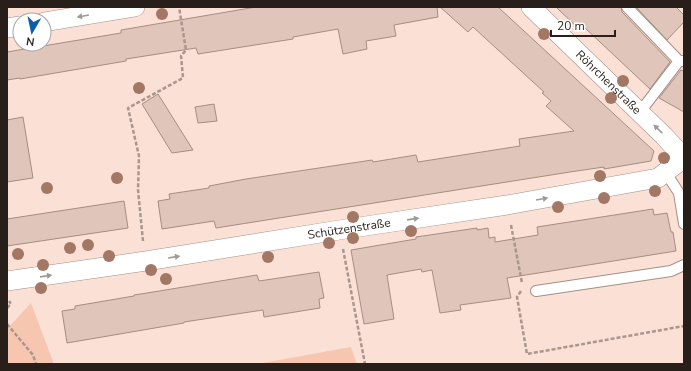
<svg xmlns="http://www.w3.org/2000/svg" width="691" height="371" font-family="'Nunito Sans',sans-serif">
  <rect width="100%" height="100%" fill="#fbe0d6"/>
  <!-- green -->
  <path fill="#f7c6b1" d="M31 303 54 364H7V329Z
    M351 347 357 364H257Z"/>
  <!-- building -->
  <path fill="#dfc5ba" stroke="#a68d83" d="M256 7H437L438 17 394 25 396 36 366 41 367 49 343 54 338 29 293 37V39L198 54 196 48 126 59V61L20 79V78L7 80V52L121 33V30Z
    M440 7H498L654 151 651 161 604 169V167L570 172 216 228 214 221 162 229 158 201 170 199 169 194 209 188V186L246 179 372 160 373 162 416 155 418 162 520 146 519 139 574 131 546 106 551 101 542 93 544 92 473 27 468 32Z
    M556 7H621L622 12 670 62 650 89 584 27 581 31Z
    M636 7H676L684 15V22L667 40Z
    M681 70 684 71V112L659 98Z
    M158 94 193 150 172 153 142 104Z
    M214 104 217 121 198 123 195 107Z
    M23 117 33 178 7 182V120Z
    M124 201 128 228 7 246V219Z
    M653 209 654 215 667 213 671 232H673L676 251 507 278 511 298 460 305 461 310 440 313 432 270 422 272 421 269 387 275 394 319 364 324 351 250 416 239V237L477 228V230L488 228 489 238 495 237V242L538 235 537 227Z
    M319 272 324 298 319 299 320 308 264 317 263 310 184 322V323L67 343 62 311 75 309V306L134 296V295L147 293 257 275 259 281Z"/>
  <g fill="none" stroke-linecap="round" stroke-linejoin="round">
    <!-- service casing -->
    <g stroke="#a78f85" stroke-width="12">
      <path id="service" d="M627 7 679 61
        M640 112 679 61H684
        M666 173 679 193 684 224
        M536 291 671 271 684 265"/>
    </g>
    <!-- minor casing -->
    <g stroke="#a78f85" stroke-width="20">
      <g id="minor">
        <path id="s1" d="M531 7 664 136 684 158"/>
        <path d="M44 22 135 7"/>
        <path d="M7 28 20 26"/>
        <path id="s2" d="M7 281 146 261 339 230 507 205 658 178 684 158"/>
      </g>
    </g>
    <!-- path -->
    <path stroke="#aa968e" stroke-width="2.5" stroke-dasharray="4 2" stroke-linecap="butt" d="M511 225 522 283
      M143 241 138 190 139 156 128 108 183 78 181 56 186 50 179 7
      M343 249 365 364
      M521 291 517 297 527 354 684 326
      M7 308 11 304 9 301
      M7 324 33 355 36 364"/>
    <!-- service -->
    <use href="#service" stroke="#fff" stroke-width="10"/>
    <!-- minor -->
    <use href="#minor" stroke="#fff" stroke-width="19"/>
  </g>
  <!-- trees -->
  <g fill="#a27763">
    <circle cx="162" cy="14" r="6"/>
    <circle cx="544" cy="34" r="6"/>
    <circle cx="623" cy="81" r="6"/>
    <circle cx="139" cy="88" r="6"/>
    <circle cx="611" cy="98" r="6"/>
    <circle cx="664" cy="158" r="6"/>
    <circle cx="600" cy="176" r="6"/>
    <circle cx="117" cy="178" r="6"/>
    <circle cx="47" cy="188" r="6"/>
    <circle cx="655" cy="191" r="6"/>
    <circle cx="604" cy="198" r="6"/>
    <circle cx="558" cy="207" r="6"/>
    <circle cx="353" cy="217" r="6"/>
    <circle cx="411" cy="231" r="6"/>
    <circle cx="353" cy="238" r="6"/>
    <circle cx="329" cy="243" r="6"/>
    <circle cx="88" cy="245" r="6"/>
    <circle cx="70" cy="248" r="6"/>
    <circle cx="18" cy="254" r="6"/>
    <circle cx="109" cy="256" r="6"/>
    <circle cx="268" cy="257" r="6"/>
    <circle cx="43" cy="265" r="6"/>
    <circle cx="151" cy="270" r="6"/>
    <circle cx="166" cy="279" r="6"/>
    <circle cx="41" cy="288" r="6"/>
  </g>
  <!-- one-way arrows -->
  <defs><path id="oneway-solid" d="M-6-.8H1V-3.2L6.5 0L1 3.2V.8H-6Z"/></defs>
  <g fill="#9e9a98">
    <use href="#oneway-solid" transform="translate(83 16) rotate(170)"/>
    <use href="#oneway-solid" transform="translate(658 129) rotate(-136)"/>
    <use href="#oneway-solid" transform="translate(542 199) rotate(-10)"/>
    <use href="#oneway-solid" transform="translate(413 219) rotate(-8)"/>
    <use href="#oneway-solid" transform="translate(174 257) rotate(-9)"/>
    <use href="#oneway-solid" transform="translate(46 276) rotate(-8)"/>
  </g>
  <g text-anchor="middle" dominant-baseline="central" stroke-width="4" stroke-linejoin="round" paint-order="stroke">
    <!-- street labels -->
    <g font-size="12" fill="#281f1b" stroke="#fff">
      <text stroke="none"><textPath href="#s1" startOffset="108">Röhrchenstraße</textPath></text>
      <text stroke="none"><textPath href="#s2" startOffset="346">Schützenstraße</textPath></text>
    </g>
  </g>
  <!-- border -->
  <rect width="691" height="371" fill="none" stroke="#281f1b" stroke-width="16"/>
  <!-- north arrow -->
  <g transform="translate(32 32) rotate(189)"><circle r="19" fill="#ffffff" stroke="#a9a5a4"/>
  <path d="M0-3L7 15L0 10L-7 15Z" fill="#0c5dac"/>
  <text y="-6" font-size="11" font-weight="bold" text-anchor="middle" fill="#281f1b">N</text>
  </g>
  <!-- scale -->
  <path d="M551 30v6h64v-6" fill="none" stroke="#281f1b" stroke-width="2"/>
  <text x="557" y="30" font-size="12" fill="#281f1b" stroke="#ffffff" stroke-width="3" paint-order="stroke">20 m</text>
</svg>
